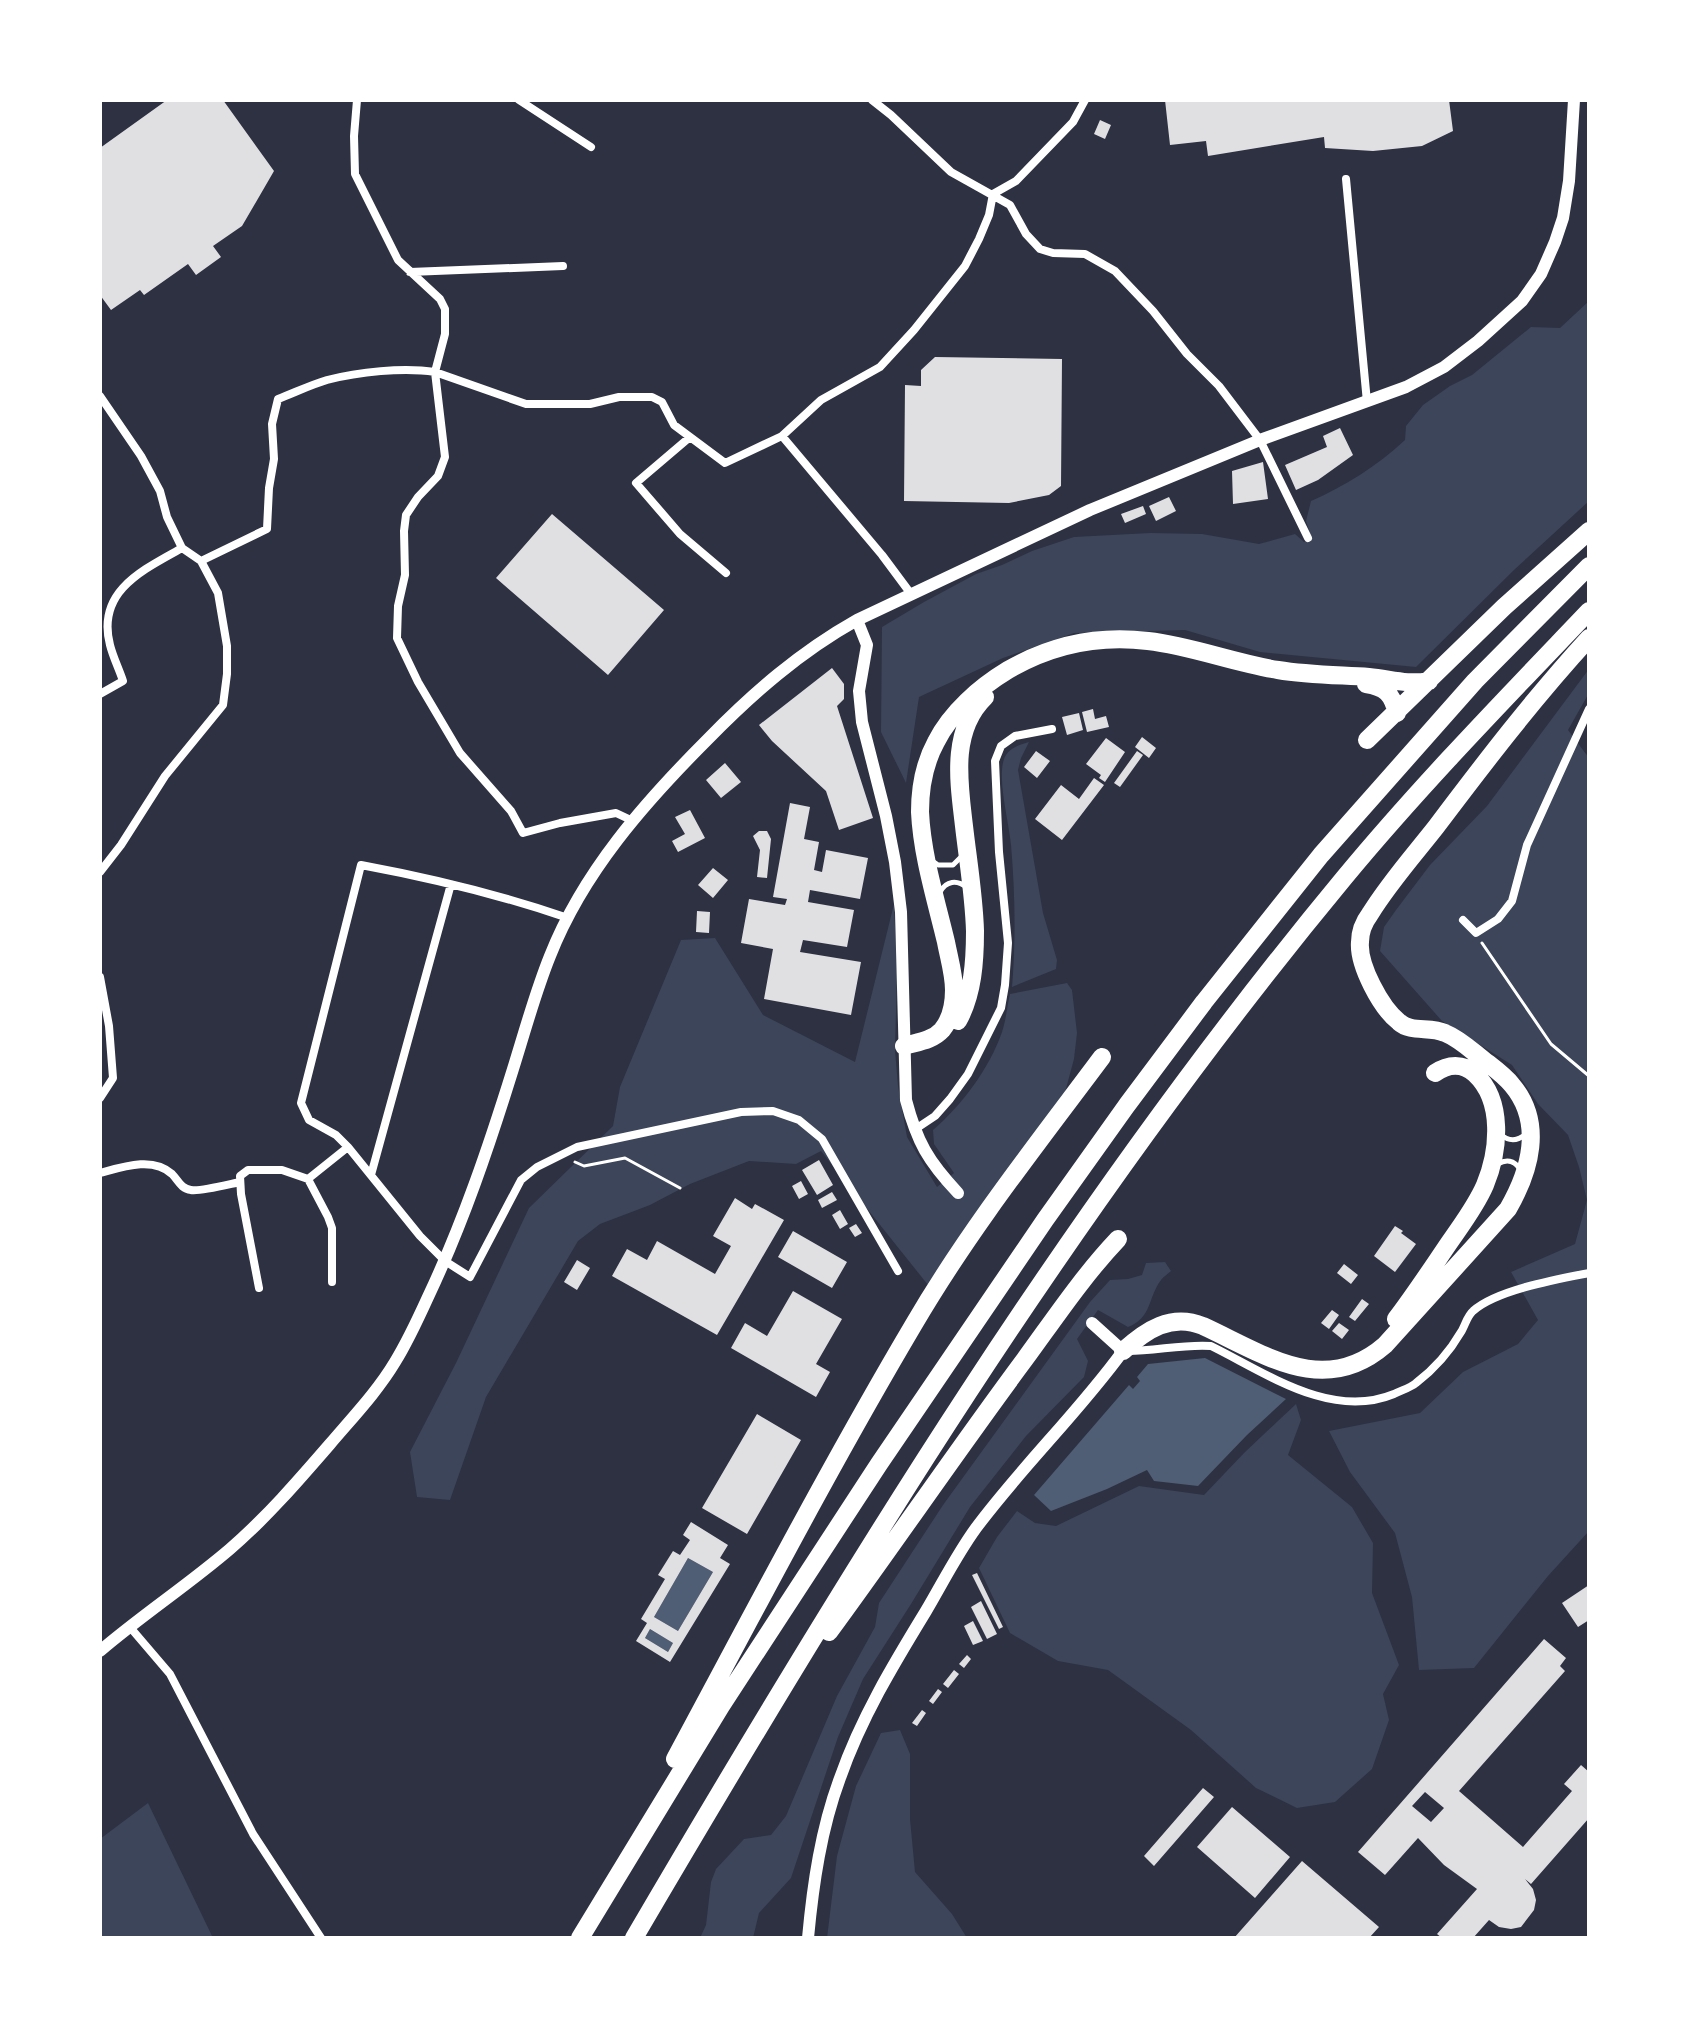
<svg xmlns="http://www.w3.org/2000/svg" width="1689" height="2038" font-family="'Noto Sans',sans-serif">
  <rect width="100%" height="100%" fill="#2d3142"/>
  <!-- green -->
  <path fill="#3c4559" d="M1589 301V501L1514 570 1416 667 1260 652 1185 630 1074 633 1003 658 919 697 906 783 881 732 882 627 924 602 976 574 1002 565 1032 551 1074 537 1150 533 1202 534 1259 544 1295 534 1304 542 1312 539 1306 521 1311 501C1345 486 1377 466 1405 440L1406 426 1423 405 1450 386 1472 375 1531 327 1560 328Z
    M1589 669V693L1568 730 1589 758V1531L1548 1576 1474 1668 1419 1670 1412 1597 1395 1533 1350 1472 1329 1431 1420 1413 1463 1372 1518 1344 1538 1320 1511 1272 1575 1244 1587 1200 1579 1167 1568 1135 1538 1104 1512 1065 1442 1021 1380 951 1384 927 1396 910 1430 865 1487 806Z
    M1029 742 1021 758 1018 770 1043 913 1057 960 1056 969 1012 987C1016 940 1015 892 1011 845 1009 822 997 779 1004 759 1008 748 1019 745 1029 742Z
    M894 904 897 973 895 1050 898 1086 907 1137 937 1187 954 1173 934 1144 933 1130C962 1105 989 1069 1002 1032 1006 1020 1007 1007 1010 994L1067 983 1072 990 1077 1033 1074 1059 1064 1096 928 1285 821 1151 796 1164 749 1161 690 1184 650 1205 600 1224 578 1241 486 1397 450 1500 417 1497 410 1452 456 1363 529 1208 613 1126 620 1087 681 940 715 938 763 1015 855 1062Z
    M1165 1262 1171 1271C1168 1274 1164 1276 1161 1280 1148 1297 1152 1318 1128 1327L1098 1310 1077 1339 1088 1361 1084 1377 1026 1436 970 1507 911 1604 863 1679 838 1737 791 1878 759 1913 753 1938H700L706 1925 711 1882 716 1869 744 1839 771 1835 786 1816 837 1696 875 1627 879 1603 943 1505 1090 1302 1110 1280 1128 1279 1142 1275 1146 1263Z
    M1296 1404 1301 1420 1288 1455 1352 1507 1373 1543 1372 1593 1399 1665 1383 1694 1389 1720 1372 1769 1335 1802 1297 1808 1256 1788 1191 1730 1108 1670 1058 1661 1010 1633 979 1568 997 1537 1017 1511 1035 1523 1056 1526 1139 1486 1204 1495 1244 1453Z
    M900 1730 910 1754V1819L915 1872 952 1914 967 1938H827L837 1856 856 1786 881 1733Z
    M148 1803 213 1938H100V1839Z"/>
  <!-- water -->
  <path fill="#4f5d75" d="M1205 1358 1286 1399 1247 1435 1198 1486 1154 1481 1147 1470 1107 1489 1051 1511 1034 1495 1129 1385 1133 1389 1140 1381 1137 1377 1148 1364Z
    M688 1558 713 1572 678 1631 654 1617Z
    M650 1629 673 1643 668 1652 645 1638Z"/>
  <!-- building -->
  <path fill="#e0e0e3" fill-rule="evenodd" d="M167 100H223L274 171 242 226 213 246 221 257 196 275 188 264 144 295 140 290 111 310 100 295V148Z
    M1165 100H1449L1453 131 1422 146 1373 151 1325 148 1324 137 1208 156 1206 141 1170 145Z
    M1100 120 1111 125 1105 139 1094 134Z
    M935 357 1062 359 1061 486 1049 495 1009 503 904 501 905 385 921 386V370Z
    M1340 428 1353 455 1318 480 1296 490 1285 465 1327 447 1323 436Z
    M1263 462 1268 499 1233 504 1232 471Z
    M1169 497 1176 511 1156 521 1149 506Z
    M1143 506 1146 514 1125 523 1121 514Z
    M552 514 664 610 608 675 496 578Z
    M832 668 844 684V699L837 706 873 818 839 830 826 791 772 741 759 725Z
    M1093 709 1095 719 1106 716 1109 727 1087 732 1082 712Z
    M1079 713 1083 730 1067 735 1062 717Z
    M1142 737 1156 748 1149 758 1135 747Z
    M1106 738 1125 752 1105 782 1099 778 1101 775 1086 764Z
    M1036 751 1050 761 1037 778 1024 767Z
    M1137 751 1143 755 1120 787 1114 783Z
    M725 763 741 782 721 798 706 780Z
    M1094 778 1104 785 1062 840 1035 819 1061 785 1079 799Z
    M790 803 810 807 804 839 819 842 814 870 822 872 826 850 868 858 860 899 810 890 808 902 854 910 847 947 803 940 800 952 861 962 851 1015 764 999 773 949 741 943 749 899 785 905 787 899 773 897Z
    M690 810 705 838 678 852 672 841 685 834 675 817Z
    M759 831H767L771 839 767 878 757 877 760 850 753 836Z
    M713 868 728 880 713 898 698 885Z
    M697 911 710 912 709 933 696 932Z
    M819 1160 833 1185 817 1195 802 1170Z
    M801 1181 808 1194 799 1199 792 1186Z
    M832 1192 837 1200 822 1208 818 1200Z
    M735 1198 752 1209 755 1204 784 1220 717 1335 612 1276 627 1249 647 1260 657 1241 715 1274 731 1246 713 1236Z
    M840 1210 848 1224 840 1229 832 1215Z
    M856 1224 862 1233 855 1237 849 1228Z
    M1395 1226 1403 1231 1401 1233 1416 1244 1395 1272 1374 1256Z
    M793 1231 847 1262 832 1288 778 1257Z
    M577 1260 590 1268 577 1290 564 1282Z
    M1344 1264 1358 1275 1351 1284 1337 1273Z
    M793 1291 842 1319 816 1364 830 1372 816 1397 731 1348 745 1323 767 1336Z
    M1362 1299 1369 1304 1355 1321 1349 1317Z
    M1332 1310 1339 1315 1329 1329 1321 1323Z
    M1339 1323 1349 1330 1342 1339 1332 1331Z
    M757 1414 801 1440 747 1534 702 1508Z
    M691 1522 728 1545 720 1558 730 1564 670 1662 636 1641 647 1623 641 1619 665 1579 658 1575 673 1551 680 1555 690 1540 683 1535ZM688 1558 713 1572 678 1631 654 1617ZM650 1629 673 1643 668 1652 645 1638Z
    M977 1573 1003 1627 999 1629 972 1575Z
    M1589 1585V1620L1578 1627 1562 1603Z
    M981 1601 997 1634 987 1639 971 1607Z
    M973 1621 983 1641 973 1645 964 1626Z
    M1544 1639 1566 1658 1560 1666 1565 1671 1459 1791 1523 1847 1572 1791 1564 1784 1581 1765 1589 1772V1818L1531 1884 1525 1879 1533 1889 1536 1900 1534 1910 1521 1927 1511 1929 1499 1927 1489 1920 1473 1938H1442L1437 1934 1477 1889 1444 1865 1418 1838 1385 1875 1358 1852ZM1425 1792 1444 1808 1431 1822 1412 1806Z
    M967 1655 971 1659 964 1668 959 1664Z
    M954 1670 959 1674 948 1688 943 1684Z
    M938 1689 942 1692 933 1704 929 1701Z
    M922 1710 926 1713 917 1726 912 1723Z
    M1203 1788 1214 1797 1154 1866 1144 1856Z
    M1232 1807 1290 1857 1255 1898 1197 1847Z
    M1302 1861 1379 1927 1369 1938H1234Z"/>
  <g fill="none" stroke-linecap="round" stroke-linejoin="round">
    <!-- path -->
    <path stroke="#fff" stroke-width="3" d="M1482 943 1551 1044 1589 1076
      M575 1162 584 1166 625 1158 680 1188"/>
    <!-- service -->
    <path stroke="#fff" stroke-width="5" d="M931 860 938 865H953L963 855
      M940 892C946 881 957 879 967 888
      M1500 1134C1509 1142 1518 1141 1526 1134
      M1498 1164C1506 1159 1514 1160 1520 1169"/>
    <!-- minor -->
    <path stroke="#fff" stroke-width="8" d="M357 100 354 136 355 174 398 260 440 299 445 309V334L435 372 445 457 438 476 418 497 406 515 404 531 405 575 398 606 397 638 418 682 460 753 511 811 523 833 560 823 616 813 633 821
      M519 100 591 147
      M872 100 891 115 951 172 1010 205 1026 234 1040 249 1053 253 1085 254 1115 271 1153 311 1187 354 1219 386 1260 440 1308 538
      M1346 179 1367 402
      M410 272 563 266
      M100 396 141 456 160 491 167 517 182 548 201 561 218 593 227 646V674L223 705 165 776 121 845 100 872
      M782 436 882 555 911 594
      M690 437 636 483 680 534 726 573
      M201 561 267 529 269 488 274 459 272 424 278 399C294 393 310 385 327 380 358 372 403 367 435 372L526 404H590L619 397H652L662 402 674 425 725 463 782 436 821 400 880 367 914 330 965 266 979 239 989 215 993 194 1016 181 1073 122 1085 100
      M100 694 123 681C119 669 113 657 110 645 96 591 143 570 182 548
      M568 918C501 895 431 878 361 865L301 1103 309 1120 336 1135 348 1147 420 1236 445 1261 470 1277 521 1180 537 1167 577 1147 741 1112 773 1111 799 1120 822 1139 898 1271
      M1463 920 1476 933 1498 919 1512 901 1527 845 1589 709
      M100 977 109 1026 113 1078 100 1098
      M914 1130 935 1116 950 1099 968 1074 1001 1008 1005 985 1008 943 999 852 995 761 1001 746 1015 736 1052 729
      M100 1173C122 1167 153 1156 172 1174 178 1180 181 1189 191 1190 199 1192 230 1184 240 1182
      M371 1175 451 884
      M308 1179 348 1147
      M259 1288 241 1194 240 1176 248 1170H282L308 1179 328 1217 332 1228V1282
      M1128 1351C1156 1351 1183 1344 1211 1346 1266 1373 1331 1420 1394 1394 1402 1390 1410 1388 1416 1383 1433 1370 1450 1351 1461 1332 1465 1326 1467 1316 1473 1311 1496 1290 1558 1279 1589 1273
      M129 1626 170 1674 253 1834 321 1938"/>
    <!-- tertiary -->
    <path stroke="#fff" stroke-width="12" d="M857 620 867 645 859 691 862 722 886 816 895 862 901 912 906 1100C917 1142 928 1161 958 1193
      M100 1651C142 1615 188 1585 230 1549 266 1518 298 1481 330 1444 352 1418 377 1392 395 1362 408 1341 418 1319 428 1297 463 1223 489 1146 513 1069 525 1031 535 993 550 956 583 872 645 802 708 739 753 693 800 652 857 620L1090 510 1260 440 1406 387 1444 367 1478 341 1522 301 1541 274 1555 242 1563 218 1569 181 1574 100
      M808 1938C813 1884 821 1829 840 1778 861 1718 893 1665 926 1611 942 1584 957 1554 976 1528 1022 1466 1078 1413 1123 1351L1092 1323"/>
    <!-- motorway -->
    <path stroke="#fff" stroke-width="18" d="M1366 684C1386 687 1392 694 1397 713
      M1367 740 1504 607 1589 531
      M958 1021C973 994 975 961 975 931 974 896 968 861 964 826 959 783 950 731 985 697
      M904 1046C917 1042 932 1041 942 1030 951 1019 954 1004 954 990 954 974 949 958 946 942 936 900 922 855 920 812 920 787 924 764 936 742 951 712 980 687 1008 670 1051 645 1099 635 1148 641 1192 646 1234 663 1278 670 1308 675 1339 675 1369 677 1391 679 1406 685 1429 681
      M1396 1319C1415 1294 1432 1268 1449 1243 1462 1224 1476 1206 1485 1185 1499 1151 1504 1101 1475 1074 1463 1063 1448 1064 1435 1073
      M1123 1351C1146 1330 1171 1313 1203 1326 1264 1354 1324 1398 1385 1345L1508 1209C1530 1171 1544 1123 1512 1085 1505 1076 1494 1068 1485 1061 1472 1051 1460 1039 1445 1033 1430 1026 1411 1033 1399 1022 1381 1008 1358 965 1360 942 1360 932 1364 922 1370 914 1389 883 1414 855 1436 827 1485 762 1534 698 1589 638
      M829 1632C895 1542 958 1449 1025 1359 1055 1318 1083 1276 1118 1239
      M675 1759C753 1614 830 1466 914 1324 969 1230 1037 1144 1102 1057
      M580 1938 721 1706 879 1464 1045 1220 1127 1105 1204 1002 1321 855 1475 681 1589 566
      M634 1938C849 1571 1072 1206 1344 878 1421 785 1506 698 1589 611"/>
  </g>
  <!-- border -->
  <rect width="1689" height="2038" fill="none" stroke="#ffffff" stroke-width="204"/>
</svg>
